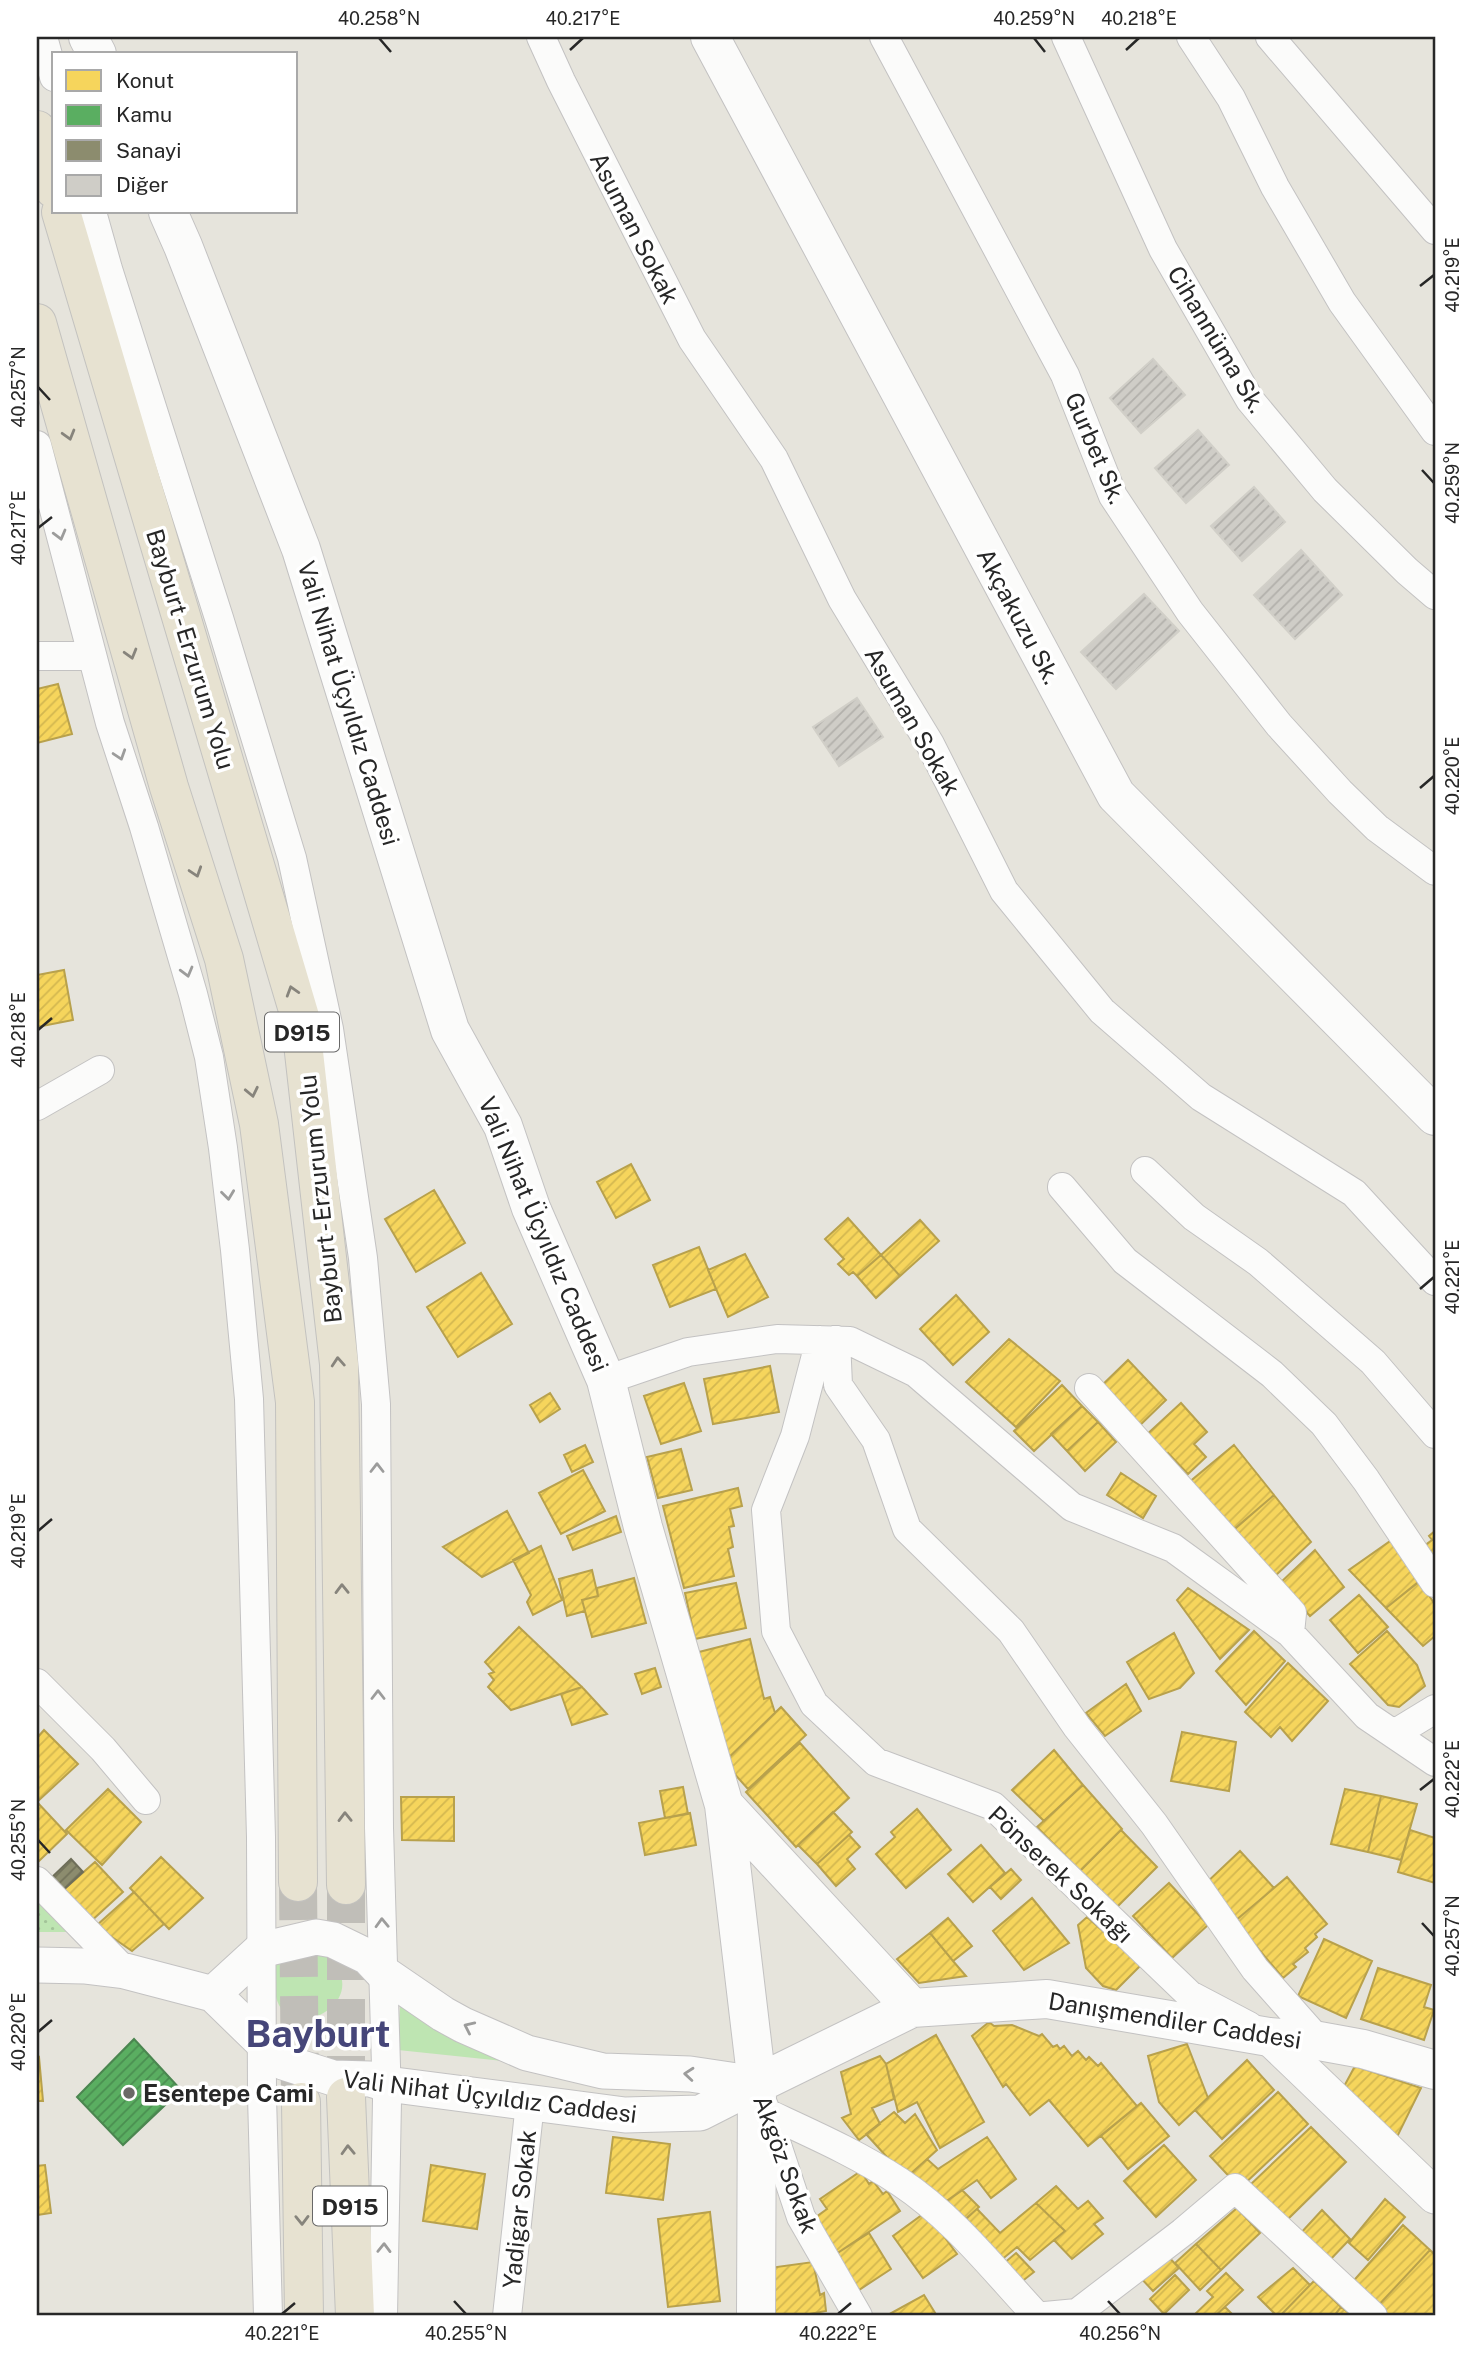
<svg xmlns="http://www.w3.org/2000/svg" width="1472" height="2353" font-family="'Public Sans',sans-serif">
  <defs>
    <pattern id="park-dots" width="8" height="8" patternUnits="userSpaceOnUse" patternTransform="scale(1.75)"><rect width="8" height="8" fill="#bee5b2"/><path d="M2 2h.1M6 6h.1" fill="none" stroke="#a3c499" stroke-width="1.8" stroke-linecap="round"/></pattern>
    <pattern id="homes-hatch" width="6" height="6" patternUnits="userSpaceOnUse" patternTransform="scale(1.75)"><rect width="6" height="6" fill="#f6d55c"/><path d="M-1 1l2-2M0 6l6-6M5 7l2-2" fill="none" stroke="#d3b750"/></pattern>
    <pattern id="public-hatch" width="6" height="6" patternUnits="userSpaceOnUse" patternTransform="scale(1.75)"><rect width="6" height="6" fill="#5aae61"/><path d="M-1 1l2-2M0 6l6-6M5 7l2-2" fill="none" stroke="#4a8e50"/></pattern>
    <pattern id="industry-hatch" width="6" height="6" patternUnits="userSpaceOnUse" patternTransform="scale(1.75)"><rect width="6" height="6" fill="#8c8c6e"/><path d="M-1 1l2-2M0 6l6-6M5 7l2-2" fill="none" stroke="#72725a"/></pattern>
    <pattern id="building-hatch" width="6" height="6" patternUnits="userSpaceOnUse" patternTransform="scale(1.75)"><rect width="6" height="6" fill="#cfcdc7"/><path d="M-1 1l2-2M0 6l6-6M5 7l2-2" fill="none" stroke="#b2b0ab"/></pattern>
  </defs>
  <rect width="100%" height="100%" fill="#e6e4dc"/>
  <!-- grass -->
  <path fill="#bee5b2" d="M325 1953C383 2004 277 2052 275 1988 274 1975 273 1968 281 1957Z
    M400 2006 540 2065 398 2050Z"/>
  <!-- park -->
  <path fill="url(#park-dots)" d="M37 1902 67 1932H37Z"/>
  <!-- homes -->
  <path fill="url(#homes-hatch)" stroke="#b8a14c" stroke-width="2" d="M58 684 72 734 37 743V689Z
    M64 970 73 1020 37 1027V975Z
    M631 1164 650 1200 616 1218 597 1182Z
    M434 1190 465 1243 416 1272 385 1219Z
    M848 1218 881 1255 857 1276 853 1272 849 1275 838 1264 844 1259 825 1239Z
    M920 1220 939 1241 900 1276 881 1255Z
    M699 1247 716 1289 670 1307 653 1265Z
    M745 1254 768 1297 728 1317 708 1270Z
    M881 1255 900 1276 876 1298 857 1276Z
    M481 1273 512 1324 458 1357 427 1307Z
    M956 1295 989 1332 953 1365 920 1329Z
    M1009 1339 1060 1381 1016 1427 966 1382Z
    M1128 1360 1166 1400 1135 1430 1097 1390Z
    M770 1366 779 1412 713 1424 704 1379Z
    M684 1383 701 1431 661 1444 644 1396Z
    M1062 1385 1082 1406 1034 1451 1014 1431Z
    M550 1393 560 1409 540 1422 530 1405Z
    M1181 1403 1207 1432 1194 1444 1206 1457 1188 1474 1168 1453 1163 1458 1144 1437Z
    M1082 1406 1098 1422 1067 1451 1051 1434Z
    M1098 1422 1116 1442 1085 1471 1067 1451Z
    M585 1445 593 1462 572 1472 564 1455Z
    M1234 1445 1274 1495 1229 1534 1187 1484Z
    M681 1449 692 1490 658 1498 647 1457Z
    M583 1470 605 1511 561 1534 539 1493Z
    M1121 1473 1156 1496 1143 1518 1107 1495Z
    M738 1488 742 1506 730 1509 734 1526 729 1527 733 1547 728 1549 734 1576 684 1588 663 1506Z
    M1274 1495 1311 1542 1275 1576 1232 1531Z
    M507 1511 529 1553 482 1577 443 1547Z
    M616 1516 621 1532 573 1550 567 1536Z
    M1435 1531V1567L1420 1549 1432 1540 1429 1536Z
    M1396 1537 1423 1578 1386 1608 1349 1570Z
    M541 1546 562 1600 533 1615 527 1602 531 1595 513 1560Z
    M1315 1550 1344 1587 1310 1616 1280 1583Z
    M592 1570 598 1596 582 1600 585 1611 567 1616 559 1579Z
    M634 1578 646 1623 592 1637 582 1600 598 1596 597 1588Z
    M1420 1581 1435 1605V1636L1423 1646 1386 1608Z
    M736 1583 746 1628 695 1639 685 1593Z
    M1188 1588 1249 1630 1220 1659 1177 1600Z
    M1359 1595 1388 1627 1358 1653 1330 1620Z
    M519 1627 582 1687 511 1710 488 1687 494 1680 489 1674 494 1672 485 1662Z
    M1254 1631 1285 1661 1246 1705 1216 1671Z
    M1387 1631 1417 1665 1425 1686 1399 1707 1388 1705 1350 1664Z
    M1174 1633 1194 1673 1180 1688 1149 1699 1127 1662Z
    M750 1639 764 1699 770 1697 775 1713 724 1762 695 1653Z
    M1288 1663 1328 1701 1292 1741 1280 1727 1271 1737 1245 1712Z
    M655 1668 661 1687 642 1694 635 1674Z
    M1126 1684 1141 1711 1105 1736 1086 1713Z
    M582 1687 607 1714 572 1725 561 1694Z
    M781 1707 806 1735 748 1789 724 1762Z
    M44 1730 78 1764 37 1802V1738Z
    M1182 1732 1236 1742 1229 1791 1171 1781Z
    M800 1743 849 1798 796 1847 746 1792Z
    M1054 1750 1083 1785 1044 1821 1012 1790Z
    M1083 1785 1122 1829 1080 1871 1037 1827Z
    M683 1787 688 1814 665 1818 660 1791Z
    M108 1789 141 1822 102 1865 66 1830Z
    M1345 1789 1381 1796 1368 1852 1331 1844Z
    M1381 1796 1417 1804 1401 1860 1368 1852Z
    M401 1797H454V1841L402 1840Z
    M37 1802 67 1834 37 1863Z
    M917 1809 951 1850 906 1888 876 1854 895 1837 891 1832Z
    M833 1812 852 1832 817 1864 798 1845Z
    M690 1813 696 1845 645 1855 639 1823Z
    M1121 1830 1157 1867 1116 1908 1080 1871Z
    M1410 1830 1435 1838V1883L1398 1872Z
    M849 1835 860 1847 847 1859 855 1869 836 1886 817 1864Z
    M981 1845 1005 1873 973 1902 948 1874Z
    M1240 1851 1274 1888 1235 1921 1204 1885Z
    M161 1857 203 1898 169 1929 130 1888Z
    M95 1862 123 1892 89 1923 61 1892Z
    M1011 1869 1021 1880 1001 1899 990 1887Z
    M1287 1877 1327 1924 1315 1934 1317 1937 1305 1948 1308 1952 1293 1964 1296 1967 1283 1978 1235 1921Z
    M1169 1883 1208 1925 1172 1958 1133 1916Z
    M134 1892 164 1924 132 1951 96 1926Z
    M1032 1898 1069 1943 1024 1970 993 1931Z
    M1087 1917 1141 1965 1116 1990 1103 1986 1086 1968 1078 1925Z
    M948 1918 972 1946 953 1961 930 1933Z
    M930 1933 953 1961 966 1976 919 1983 897 1959Z
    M1324 1939 1372 1961 1346 2018 1298 1996Z
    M1378 1968 1431 1985 1424 2007 1434 2010 1424 2040 1361 2019Z
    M989 2022 994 2026 1012 2025 1039 2036 1042 2034 1053 2047 1057 2045 1060 2049 1064 2046 1072 2056 1078 2051 1086 2060 1089 2057 1098 2066 1101 2063 1137 2106 1088 2146 1049 2100 1030 2115 1006 2084 1003 2087 972 2036Z
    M936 2035 984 2122 940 2148 917 2102 898 2112 886 2064Z
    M1187 2044 1208 2098 1179 2125 1159 2102 1148 2056Z
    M880 2056 886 2064 894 2099 872 2108 880 2124 859 2140 842 2118 851 2114 841 2072Z
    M39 2057 43 2101H37V2058Z
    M1247 2060 1274 2090 1222 2139 1195 2110Z
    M1355 2066 1421 2088 1396 2139 1341 2092Z
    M1278 2092 1308 2124 1240 2188 1210 2156Z
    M1141 2103 1169 2136 1128 2169 1101 2136Z
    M894 2112 905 2123 915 2114 937 2150 906 2178 866 2134Z
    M1311 2127 1346 2162 1285 2222 1250 2185Z
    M613 2137 670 2144 663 2200 606 2193Z
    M987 2137 1016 2179 991 2198 977 2180 941 2205 908 2176 927 2159 938 2169Z
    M1164 2145 1196 2180 1156 2217 1124 2181Z
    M45 2165 51 2213 37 2215V2166Z
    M431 2165 485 2174 477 2229 423 2221Z
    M861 2171 869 2184 873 2181 883 2194 887 2191 900 2211 833 2256 809 2222 827 2209 820 2199Z
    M1056 2186 1078 2209 1088 2201 1103 2218 1094 2224 1103 2234 1072 2259 1054 2240 1065 2231 1036 2203Z
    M962 2190 979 2207 964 2221 941 2205Z
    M1385 2199 1405 2217 1368 2260 1349 2243Z
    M1036 2203 1065 2231 1030 2260 1017 2247 1000 2261 961 2223 977 2209 1000 2233Z
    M1237 2208 1260 2233 1221 2270 1196 2244Z
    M1322 2210 1350 2239 1328 2262 1299 2235Z
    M710 2212 720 2301 668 2307 658 2219Z
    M926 2212 957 2254 923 2278 893 2236Z
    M1403 2225 1430 2250 1374 2310 1349 2286Z
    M869 2233 891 2269 859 2290 836 2254Z
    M1196 2244 1221 2270 1200 2290 1175 2263Z
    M1430 2250 1435 2255 1434 2316H1380L1374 2310Z
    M1164 2252 1179 2268 1153 2291 1138 2275Z
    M1016 2253 1034 2272 1020 2283 1003 2264Z
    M813 2262 820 2295 824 2293 826 2311 798 2316H775L769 2268Z
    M1293 2268 1310 2285 1280 2316H1277L1258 2297Z
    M1226 2273 1243 2290 1215 2316H1193L1213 2297 1207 2291Z
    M1175 2275 1189 2290 1164 2314 1150 2299Z
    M1314 2281 1341 2307 1334 2316H1280Z
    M924 2295 937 2316H886Z
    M1225 2307 1234 2316H1215Z
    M1341 2307 1353 2316H1334Z"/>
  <!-- public -->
  <path fill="url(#public-hatch)" stroke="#4b8650" stroke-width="2" d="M134 2039 181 2090 123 2145 77 2097Z"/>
  <!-- industry -->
  <path fill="url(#industry-hatch)" stroke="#6e6e59" stroke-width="2" d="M71 1859 83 1872 61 1892 50 1879Z"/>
  <!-- building -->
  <path fill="url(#building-hatch)" stroke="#d1cfc8" stroke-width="2" d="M1153 359 1185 395 1141 433 1110 398Z
    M1198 430 1229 465 1186 503 1155 468Z
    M1254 487 1285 522 1242 561 1211 526Z
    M1301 550 1342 595 1295 639 1254 595Z
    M1144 594 1179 631 1116 689 1081 652Z
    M857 698 883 737 839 766 813 727Z"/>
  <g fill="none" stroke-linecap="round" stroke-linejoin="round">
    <!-- trunk-tunnel -->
    <path stroke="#c0beb8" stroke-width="38" stroke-dasharray="38 19" stroke-linecap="butt" d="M298 1882 300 2100
      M346 1885V2097"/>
    <!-- minor casing -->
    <g stroke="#c3c2c2" stroke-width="30">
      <path id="minor" d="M43 37 54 77
        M541 37 561 81 692 339 774 459 842 599 930 744 1004 891 1102 1011 1201 1097 1354 1193 1435 1281
        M884 37 1065 375 1113 496 1190 612 1279 725 1340 792 1377 828 1435 871
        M1066 37 1163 249 1250 400 1325 490 1407 571 1435 595
        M1191 37 1231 98 1275 187 1342 302 1435 431
        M1270 37 1435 230
        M92 212 108 269 219 618 292 858 329 1029 363 1258 376 1404 379 1828 387 2100 383 2316
        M37 445 110 723 144 827 193 994 209 1057 223 1148 235 1250 249 1399 261 1837 262 2096 268 2316
        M37 656H92
        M37 1106 100 1070
        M1145 1171 1194 1217 1258 1262 1373 1362 1435 1434
        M1062 1187 1125 1261 1272 1374 1324 1424 1366 1480 1435 1583
        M820 1340 795 1436 766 1510 776 1631 814 1704 876 1762 993 1806 1190 1995 1249 2026
        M836 1340 838 1385 876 1440 907 1529 1011 1631 1077 1727 1154 1824 1255 1969 1319 2041
        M606 1380 688 1352 777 1339 850 1341 916 1373 1072 1507 1173 1548 1290 1633 1367 1716 1435 1762
        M1089 1388 1292 1613 1290 1633
        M37 1683 103 1749 146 1800
        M1394 1734 1435 1709
        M37 1881 125 1971
        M764 2106 801 2217 858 2316
        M767 2113C812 2134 858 2154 900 2182 953 2217 994 2270 1037 2316
        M507 2316 530 2103
        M1045 2316 1077 2313 1183 2232 1235 2188 1373 2316"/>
    </g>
    <!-- tertiary casing -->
    <g stroke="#c3c2c2" stroke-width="37">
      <path id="tertiary" d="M37 1965 84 1966 125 1971 213 1994 283 2062 333 2078 370 2079 387 2084 625 2115 700 2113 757 2084
        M213 1994 261 1950 316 1937 333 1940 368 1957 383 1973 443 2014 463 2025 527 2053 603 2071 690 2074 757 2084
        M1269 2037 1435 2196"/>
    </g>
    <!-- secondary casing -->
    <g stroke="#c3c2c2" stroke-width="40">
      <path id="secondary" d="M88 37 97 54
        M710 37 1116 795 1435 1116
        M168 212 183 246 301 549 450 1030 503 1126 531 1208 606 1380 643 1527 724 1805 757 2084 756 2316
        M724 1805 912 2008
        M757 2084 912 2008 1047 1999 1269 2037 1319 2041 1363 2049 1435 2070"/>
    </g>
    <!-- trunk casing -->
    <g stroke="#c3c2bf" stroke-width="40">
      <path id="trunk" d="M37 130 54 189
        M61 212 300 1017 339 1364 346 1885
        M37 323 169 787 224 959 259 1124 295 1402 298 1882
        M346 2097 355 2316
        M301 2102 304 2316"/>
    </g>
    <!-- minor -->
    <use href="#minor" stroke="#fbfbfa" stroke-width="28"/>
    <!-- tertiary -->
    <use href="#tertiary" stroke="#fbfbfa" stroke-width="35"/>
    <!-- secondary -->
    <use href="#secondary" stroke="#fbfbfa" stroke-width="38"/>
    <!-- trunk -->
    <use href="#trunk" stroke="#e7e2d1" stroke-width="38"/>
  </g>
  <!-- one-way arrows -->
  <defs><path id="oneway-chevron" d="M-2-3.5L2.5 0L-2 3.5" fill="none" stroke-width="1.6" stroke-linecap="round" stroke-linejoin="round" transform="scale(1.75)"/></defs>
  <g stroke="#87847c">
    <use href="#oneway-chevron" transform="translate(69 435) rotate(74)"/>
    <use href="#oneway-chevron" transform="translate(131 654) rotate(74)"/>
    <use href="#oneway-chevron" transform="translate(196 872) rotate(72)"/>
    <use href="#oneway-chevron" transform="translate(292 991) rotate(-107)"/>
    <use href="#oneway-chevron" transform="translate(252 1092) rotate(78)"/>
    <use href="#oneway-chevron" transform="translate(338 1362) rotate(-94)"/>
    <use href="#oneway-chevron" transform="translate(342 1589) rotate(-91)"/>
    <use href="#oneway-chevron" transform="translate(345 1817) rotate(-91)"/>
    <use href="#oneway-chevron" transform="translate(348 2150) rotate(-92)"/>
    <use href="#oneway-chevron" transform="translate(302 2220) rotate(89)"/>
  </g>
  <g stroke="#9c9c9b">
    <use href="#oneway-chevron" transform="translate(60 535) rotate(75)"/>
    <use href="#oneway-chevron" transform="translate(120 755) rotate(72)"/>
    <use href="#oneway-chevron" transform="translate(187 972) rotate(75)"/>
    <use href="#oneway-chevron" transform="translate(228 1195) rotate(83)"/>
    <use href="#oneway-chevron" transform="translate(377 1468) rotate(-90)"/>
    <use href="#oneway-chevron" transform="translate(378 1695) rotate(-90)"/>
    <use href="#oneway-chevron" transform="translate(382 1923) rotate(-92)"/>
    <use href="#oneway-chevron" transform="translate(469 2027) rotate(-155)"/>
    <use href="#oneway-chevron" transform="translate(689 2074) rotate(-175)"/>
    <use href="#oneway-chevron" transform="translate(384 2248) rotate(-89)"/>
  </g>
  <!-- ticks -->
  <path fill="none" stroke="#272727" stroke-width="2.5" d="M379 38 391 52M1034 38 1045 52M570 50 583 38M1126 50 1139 38M1420 286 1434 275M38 387 50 400M1422 470 1434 483M38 528 52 517M1420 788 1434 776M38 1030 52 1018M1420 1289 1434 1277M38 1531 52 1519M1420 1790 1434 1779M38 1840 50 1853M1422 1923 1434 1936M38 2032 52 2020M454 2301 466 2314M1108 2301 1120 2314M282 2314 295 2303M838 2314 851 2303"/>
  <!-- markers -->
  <circle fill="#6a6966" stroke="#fff" stroke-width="2.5" cx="129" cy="2093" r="7"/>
  <g text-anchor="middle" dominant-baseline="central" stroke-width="7" stroke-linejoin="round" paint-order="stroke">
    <!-- shield labels -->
    <g fill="#fff" stroke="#686868" stroke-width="2">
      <rect x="265" y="1012.5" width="74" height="39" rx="5"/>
      <rect x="313" y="2186.5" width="74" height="39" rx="5"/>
    </g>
    <g font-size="23" font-weight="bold" fill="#272727">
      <text x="302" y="1032">D915</text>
      <text x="350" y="2206">D915</text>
    </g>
    <!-- street labels -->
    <g font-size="24" fill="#272727" stroke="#fff">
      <text transform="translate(635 228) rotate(63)">Asuman Sokak</text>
      <text transform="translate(1217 339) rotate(59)">Cihannüma Sk.</text>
      <text transform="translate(1096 448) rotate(67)">Gurbet Sk.</text>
      <text transform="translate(1019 616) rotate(62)">Akçakuzu Sk.</text>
      <text transform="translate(191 649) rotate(73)">Bayburt - Erzurum Yolu</text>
      <text transform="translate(349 703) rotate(73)">Vali Nihat Üçyıldız Caddesi</text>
      <text transform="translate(913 721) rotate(60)">Asuman Sokak</text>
      <text transform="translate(320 1199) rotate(-96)">Bayburt - Erzurum Yolu</text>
      <text transform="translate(544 1234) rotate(67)">Vali Nihat Üçyıldız Caddesi</text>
      <text transform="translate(1061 1874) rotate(43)">Pönserek Sokağı</text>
      <text transform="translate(1175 2020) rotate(9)">Danışmendiler Caddesi</text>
      <text transform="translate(490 2096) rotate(7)">Vali Nihat Üçyıldız Caddesi</text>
      <text transform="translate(786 2164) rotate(70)">Akgöz Sokak</text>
      <text transform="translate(519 2209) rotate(-84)">Yadigar Sokak</text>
    </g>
    <!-- poi labels -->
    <g font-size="24" font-weight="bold" fill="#272727" stroke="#fff" text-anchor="start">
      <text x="143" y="2093">Esentepe Cami</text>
    </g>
    <!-- town labels -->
    <g font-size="38" font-weight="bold" fill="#464679" stroke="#fff">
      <text x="318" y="2033">Bayburt</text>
    </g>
  </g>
  <!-- border -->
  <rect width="1472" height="2353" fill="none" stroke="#ffffff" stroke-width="77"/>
  <!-- legend -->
  <rect x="52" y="52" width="245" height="161" fill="#ffffff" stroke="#a9a9a9" stroke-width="2"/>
  <rect x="66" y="70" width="35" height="21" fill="#f6d55c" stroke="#a9a9a9" stroke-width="2"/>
  <text x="116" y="88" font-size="21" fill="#272727">Konut</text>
  <rect x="66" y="105" width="35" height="21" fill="#5aae61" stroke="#a9a9a9" stroke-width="2"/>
  <text x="116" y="122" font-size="21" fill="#272727">Kamu</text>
  <rect x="66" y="140" width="35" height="21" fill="#8c8c6e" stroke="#a9a9a9" stroke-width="2"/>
  <text x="116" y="158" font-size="21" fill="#272727">Sanayi</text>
  <rect x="66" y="175" width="35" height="21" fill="#cfcdc7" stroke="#a9a9a9" stroke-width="2"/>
  <text x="116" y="192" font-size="21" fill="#272727">Diğer</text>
  <rect x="38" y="38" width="1396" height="2276" fill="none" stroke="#272727" stroke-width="2.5"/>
  <g font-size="18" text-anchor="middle" fill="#272727">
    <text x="379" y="25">40.258°N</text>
    <text x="583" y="25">40.217°E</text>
    <text x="1034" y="25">40.259°N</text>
    <text x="1139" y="25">40.218°E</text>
    <text transform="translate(1453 275) rotate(-90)" y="6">40.219°E</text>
    <text transform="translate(19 387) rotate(-90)" y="6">40.257°N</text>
    <text transform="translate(1453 483) rotate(-90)" y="6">40.259°N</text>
    <text transform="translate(19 528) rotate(-90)" y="6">40.217°E</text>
    <text transform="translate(1453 776) rotate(-90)" y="6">40.220°E</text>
    <text transform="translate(19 1030) rotate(-90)" y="6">40.218°E</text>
    <text transform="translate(1453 1277) rotate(-90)" y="6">40.221°E</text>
    <text transform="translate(19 1531) rotate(-90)" y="6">40.219°E</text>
    <text transform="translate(1453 1779) rotate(-90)" y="6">40.222°E</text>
    <text transform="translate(19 1840) rotate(-90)" y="6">40.255°N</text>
    <text transform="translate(1453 1936) rotate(-90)" y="6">40.257°N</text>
    <text transform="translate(19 2032) rotate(-90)" y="6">40.220°E</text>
    <text x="282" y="2340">40.221°E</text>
    <text x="466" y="2340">40.255°N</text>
    <text x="838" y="2340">40.222°E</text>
    <text x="1120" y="2340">40.256°N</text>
  </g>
</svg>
